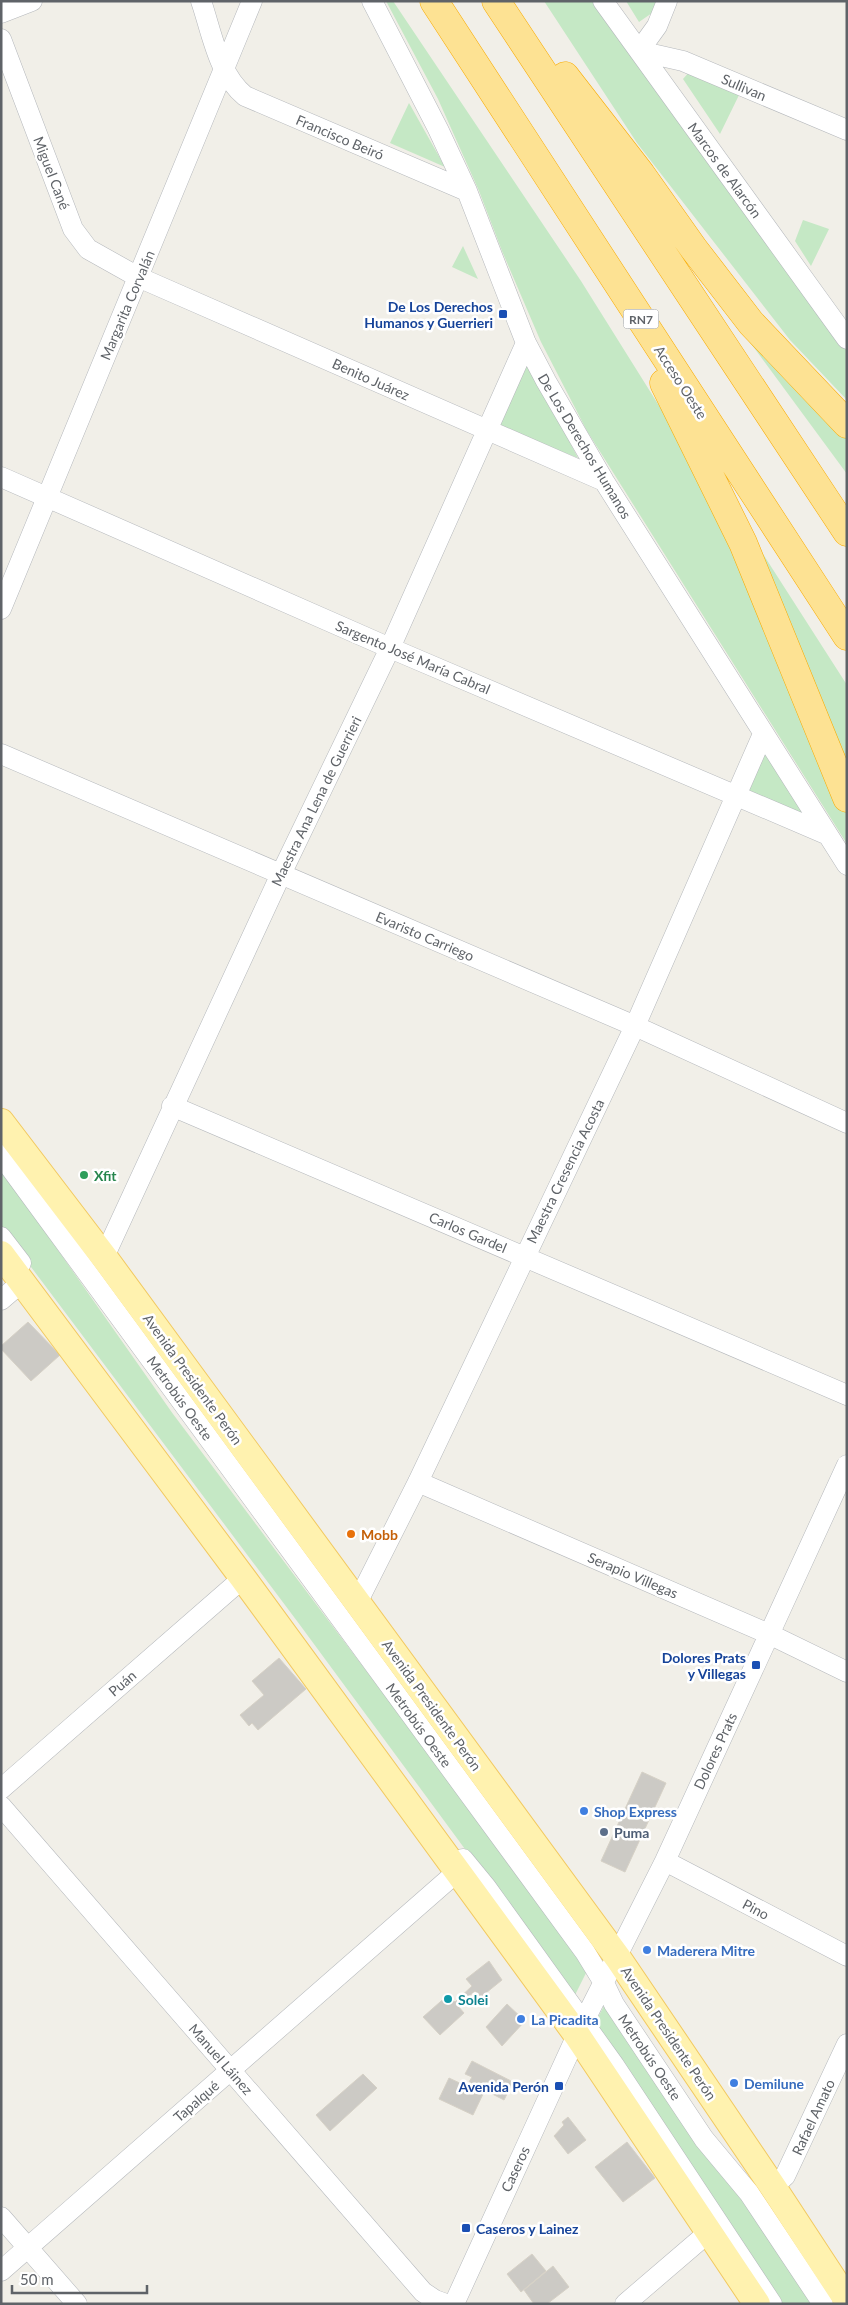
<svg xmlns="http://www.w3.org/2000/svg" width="848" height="2305" font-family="Lato,sans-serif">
  <rect width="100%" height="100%" fill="#f1efe8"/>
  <!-- green -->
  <path fill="#c5e8c5" d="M386 1H393L581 281 683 444 718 510 847 808V844L587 431 541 342 502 251 479 191 438 99Z
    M544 1H595L847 350V400L790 340 637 143Z
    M626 1H657L652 13 639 22Z
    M690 71 740 93 720 134 683 79Z
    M409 103 445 167 390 143Z
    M803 220 829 229 811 266 795 241Z
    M463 246 478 279 452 267Z
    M738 326 847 437V474Z
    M523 352 578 458 494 425Z
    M763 554 847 685V779L760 555Z
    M763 745 811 821 744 793Z
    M1 1169 173 1414 589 1967 574 1997 297 1621 1 1227Z
    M606 2002 816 2304H777L594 2025Z"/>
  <!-- building -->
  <path fill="#cccac5" stroke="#d6d1c6" d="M28 1322 60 1355 31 1381 1 1349V1346Z
    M279 1658 306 1689 258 1730 252 1723 249 1726 240 1715 264 1695 252 1681Z
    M642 1772 666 1783 625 1872 601 1861Z
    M489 1961 502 1980 481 1997 475 1991 458 2006 464 2013 440 2035 423 2017 448 1995 455 2002 472 1986 466 1979Z
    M507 2004 525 2021 502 2046 486 2027Z
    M472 2061 513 2082 504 2100 469 2082 472 2077 465 2074Z
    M363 2074 377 2088 330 2131 316 2115Z
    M449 2078 483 2094 473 2115 439 2099Z
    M568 2117 586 2140 568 2154 554 2136 564 2125 562 2122Z
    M627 2142 655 2178 623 2202 595 2167Z
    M532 2254 546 2271 521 2292 507 2274Z
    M553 2266 569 2287 547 2304H534L524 2290Z"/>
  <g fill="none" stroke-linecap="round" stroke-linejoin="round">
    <!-- minor casing -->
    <g stroke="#b5b8bc" stroke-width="21">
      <path id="minor" d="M201 1C212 33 218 74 245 96L467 191
        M372 1 438 129 467 191 526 343 546 381 604 481 847 865
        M603 1 847 339
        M667 1 657 26 639 51 683 61 847 130
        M1 13 32 1
        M1 39 73 229 88 249 138 277 604 481
        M1 477 390 648 826 834
        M1 609 252 1
        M1 754 635 1026 847 1123
        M172 1106 847 1395
        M1 1155 585 1952 604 1983 614 2004 704 2139 749 2193 823 2304
        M1 1237 21 1263
        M104 1257 281 874 390 648 526 343
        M1 1300 22 1282
        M418 1482 769 1634 847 1672
        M357 1603 418 1482 635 1026 763 734
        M1 1789 243 1578
        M1 1806 423 2292 435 2300 446 2304
        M463 1859 486 1887 614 2065 772 2304
        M665 1861 847 1956
        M773 2187 785 2176 847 2044
        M1 2217 77 2304
        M1 2271 458 1871
        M454 2304 577 2035 665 1861 847 1465
        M625 2304 709 2232"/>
    </g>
    <!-- major casing -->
    <g stroke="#f2c960" stroke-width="28">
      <path id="major" d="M1 1122 104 1257 618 1958 773 2187 847 2300
        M1 1254 243 1578 577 2035 757 2304"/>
    </g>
    <!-- highway casing -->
    <g stroke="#f9ab00" stroke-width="29">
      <path id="highway" d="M434 1 847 636
        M496 1 847 532
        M565 76 641 174 694 249 751 323 847 424
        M664 383 743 543 847 798"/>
    </g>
    <!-- minor -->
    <use href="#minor" stroke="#fff" stroke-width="20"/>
    <!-- major -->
    <use href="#major" stroke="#fff2af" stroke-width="26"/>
    <!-- highway -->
    <use href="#highway" stroke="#fde293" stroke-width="28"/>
  </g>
  <!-- markers -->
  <g fill="#1a4fb4" stroke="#fff" stroke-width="2">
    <rect x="498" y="309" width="10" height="10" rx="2.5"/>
    <rect x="751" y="1660" width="10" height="10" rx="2.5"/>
    <rect x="554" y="2081" width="10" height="10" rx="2.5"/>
    <rect x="461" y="2223" width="10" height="10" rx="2.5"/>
  </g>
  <circle fill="#2e9e5b" stroke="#fff" stroke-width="2" cx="84" cy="1175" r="5"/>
  <circle fill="#e8710a" stroke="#fff" stroke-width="2" cx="351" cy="1534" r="5"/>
  <g fill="#3f7fe0" stroke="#fff" stroke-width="2">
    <circle cx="584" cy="1811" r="5"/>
    <circle cx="647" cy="1950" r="5"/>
    <circle cx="521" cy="2019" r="5"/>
    <circle cx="734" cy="2083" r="5"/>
  </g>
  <circle fill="#5c6f8a" stroke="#fff" stroke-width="2" cx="604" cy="1832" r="5"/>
  <circle fill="#0f9aa8" stroke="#fff" stroke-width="2" cx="448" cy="1999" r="5"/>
  <g text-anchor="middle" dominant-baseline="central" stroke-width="5" stroke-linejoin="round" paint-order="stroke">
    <!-- shield labels -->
    <rect fill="#fff" stroke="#8f9295" stroke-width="1" x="623.5" y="309.5" width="35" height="19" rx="4"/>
    <g font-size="12" font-weight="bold" fill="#5f6368">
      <text x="641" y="319">RN7</text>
    </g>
    <!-- street labels -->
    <g font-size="14" fill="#5f6368" stroke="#fff">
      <text transform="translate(744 87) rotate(23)">Sullivan</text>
      <text transform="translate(340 137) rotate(23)">Francisco Beiró</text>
      <text transform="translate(725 170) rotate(54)">Marcos de Alarcón</text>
      <text transform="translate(52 173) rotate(69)">Miguel Cané</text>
      <text transform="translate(127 305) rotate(-67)">Margarita Corvalán</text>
      <text transform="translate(371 379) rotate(24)">Benito Juárez</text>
      <text transform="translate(681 382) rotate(57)">Acceso Oeste</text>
      <text transform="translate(585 446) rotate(59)">De Los Derechos Humanos</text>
      <text transform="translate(413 657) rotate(23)">Sargento José María Cabral</text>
      <text transform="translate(316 801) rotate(-64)">Maestra Ana Lena de Guerrieri</text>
      <text transform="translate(425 936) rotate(23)">Evaristo Carriego</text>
      <text transform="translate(565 1171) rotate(-64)">Maestra Cresencia Acosta</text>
      <text transform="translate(468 1232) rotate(23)">Carlos Gardel</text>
      <text transform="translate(193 1379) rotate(54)">Avenida Presidente Perón</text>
      <text transform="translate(180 1398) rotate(54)">Metrobús Oeste</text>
      <text transform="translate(633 1575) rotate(23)">Serapio Villegas</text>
      <text transform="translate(122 1683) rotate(-41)">Puán</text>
      <text transform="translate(432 1705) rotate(54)">Avenida Presidente Perón</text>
      <text transform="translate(419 1725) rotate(54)">Metrobús Oeste</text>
      <text transform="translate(715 1751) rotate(-65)">Dolores Prats</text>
      <text transform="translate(756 1909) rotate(28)">Pino</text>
      <text transform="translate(669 2033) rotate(56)">Avenida Presidente Perón</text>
      <text transform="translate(650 2057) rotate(56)">Metrobús Oeste</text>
      <text transform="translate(221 2059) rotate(49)">Manuel Láinez</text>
      <text transform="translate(196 2101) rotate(-41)">Tapalqué</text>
      <text transform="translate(813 2117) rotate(-65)">Rafael Amato</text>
      <text transform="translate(515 2169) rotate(-65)">Caseros</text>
    </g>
    <!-- transit labels -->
    <g font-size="14" font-weight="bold" fill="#164399" stroke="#fff" text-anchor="end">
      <text x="493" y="306">De Los Derechos<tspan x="493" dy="16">Humanos y Guerrieri</tspan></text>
      <text x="746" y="1657">Dolores Prats<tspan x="746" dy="16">y Villegas</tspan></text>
      <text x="549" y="2086">Avenida Perón</text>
      <text x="476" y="2228" text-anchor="start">Caseros y Lainez</text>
    </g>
    <!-- leisure labels -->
    <g font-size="14" font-weight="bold" fill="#27864d" stroke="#fff" text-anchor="start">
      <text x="94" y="1175">Xfit</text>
    </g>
    <!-- food labels -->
    <g font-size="14" font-weight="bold" fill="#c56008" stroke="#fff" text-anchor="start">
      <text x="361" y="1534">Mobb</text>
    </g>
    <!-- shop labels -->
    <g font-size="14" font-weight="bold" fill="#366cbe" stroke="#fff" text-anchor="start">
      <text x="594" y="1811">Shop Express</text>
      <text x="657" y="1950">Maderera Mitre</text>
      <text x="531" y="2019">La Picadita</text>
      <text x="744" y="2083">Demilune</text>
    </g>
    <!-- service labels -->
    <g font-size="14" font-weight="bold" fill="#4e5e75" stroke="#fff" text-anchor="start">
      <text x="614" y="1832">Puma</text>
    </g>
    <!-- culture labels -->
    <g font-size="14" font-weight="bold" fill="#0d838f" stroke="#fff" text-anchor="start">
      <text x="458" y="1999">Solei</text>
    </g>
  </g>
  <!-- border -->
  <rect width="848" height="2305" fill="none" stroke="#5f6368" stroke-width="5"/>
  <!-- scale -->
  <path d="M12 2285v8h135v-8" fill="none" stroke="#5f6368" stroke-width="2.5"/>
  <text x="20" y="2285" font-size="15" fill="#5f6368" stroke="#ffffff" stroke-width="4" paint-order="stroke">50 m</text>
</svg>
